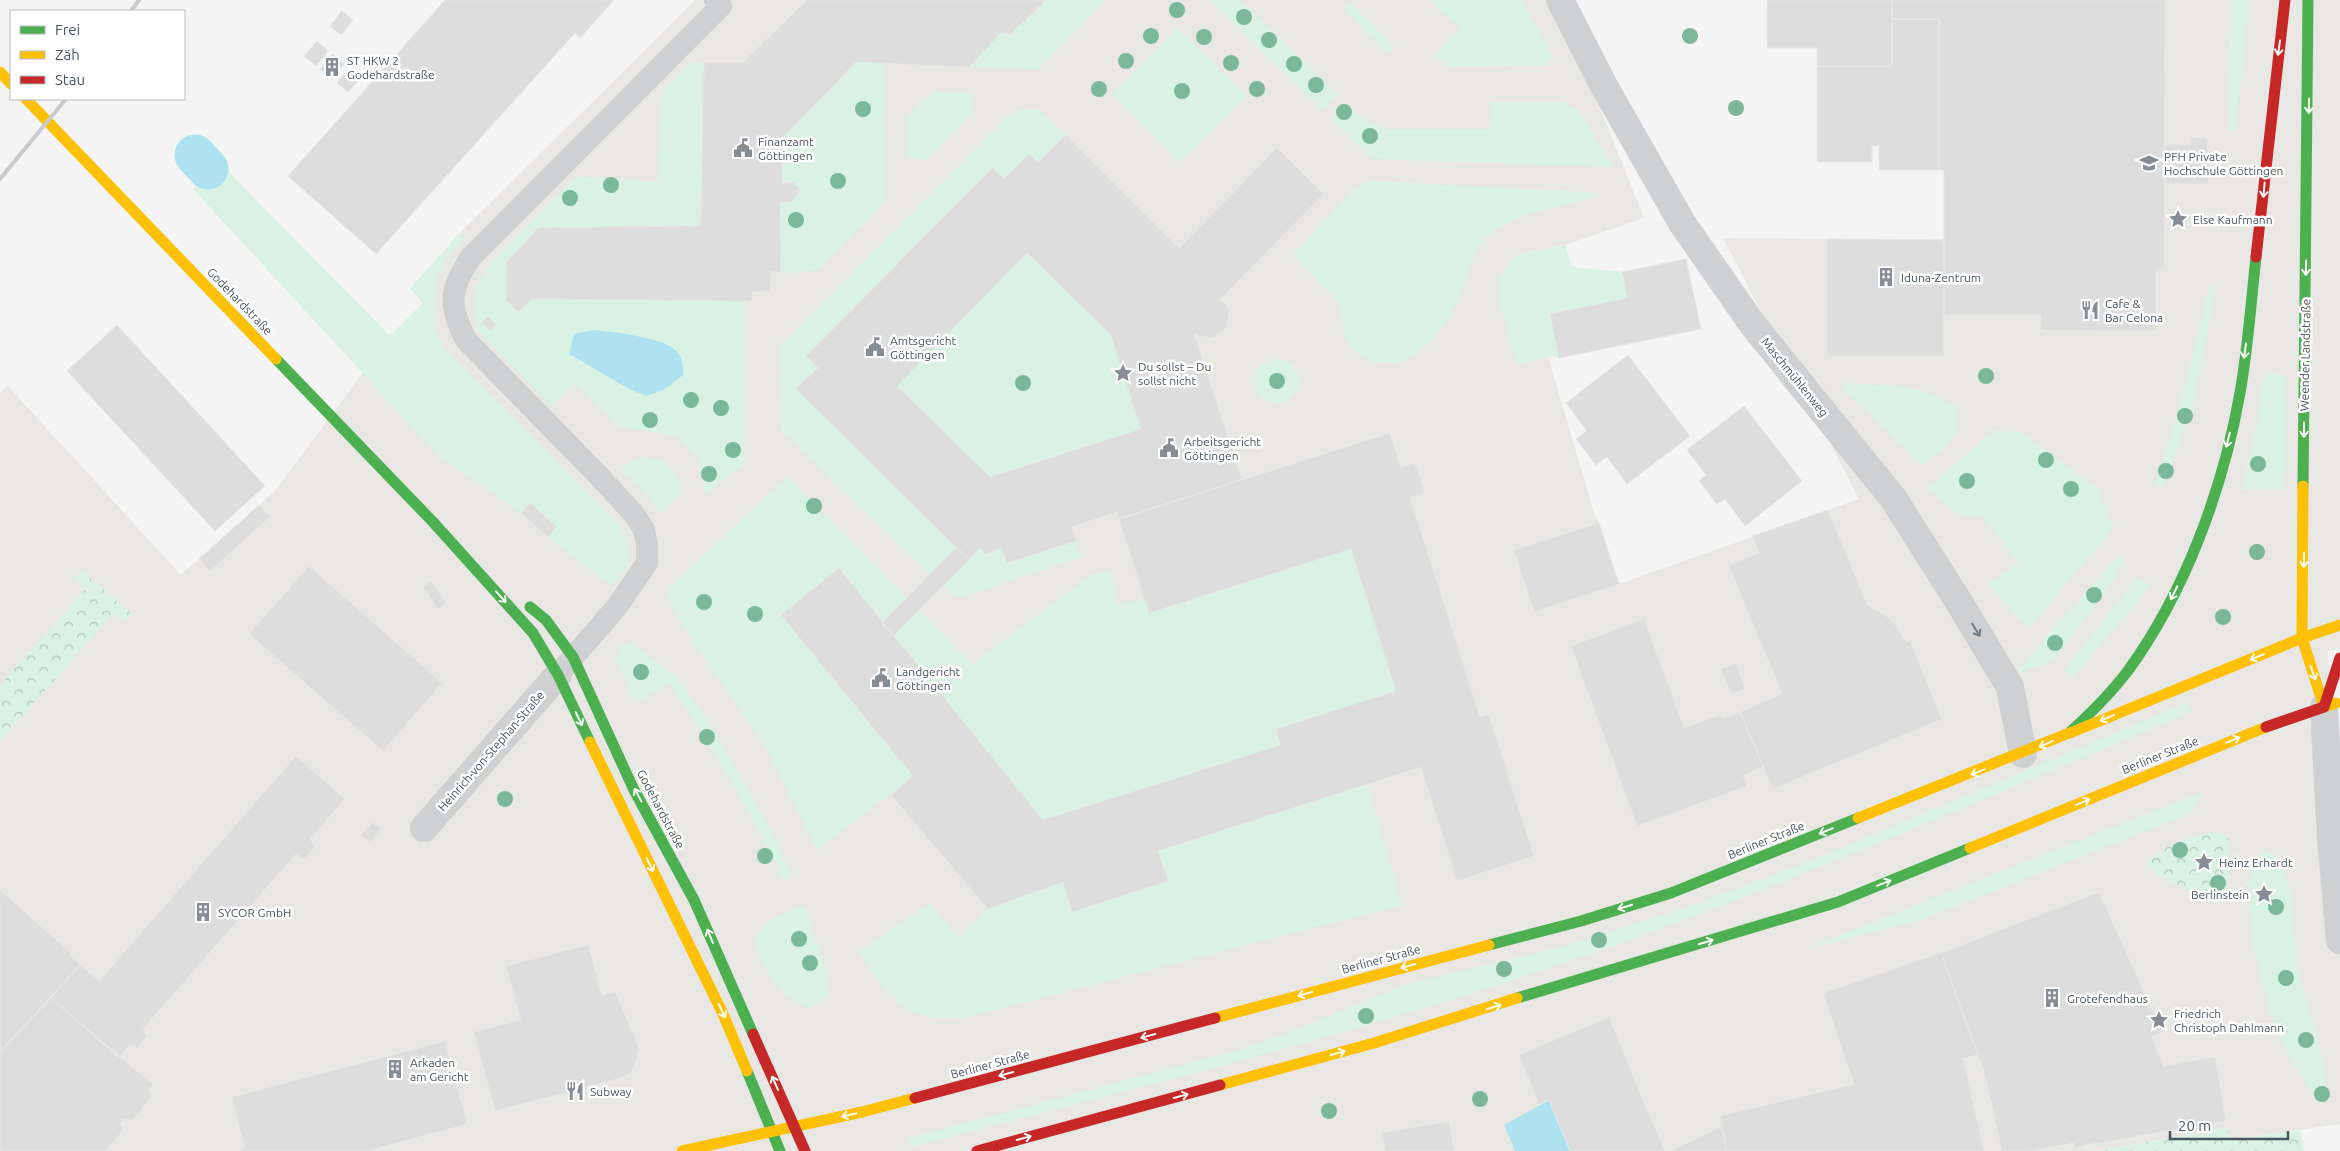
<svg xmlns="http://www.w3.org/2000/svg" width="2340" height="1151" font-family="Ubuntu,sans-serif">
  <defs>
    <pattern id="park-crowns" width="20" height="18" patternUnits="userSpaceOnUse" patternTransform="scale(1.25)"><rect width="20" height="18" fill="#d9f2e3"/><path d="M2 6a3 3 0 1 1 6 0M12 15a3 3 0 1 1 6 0" fill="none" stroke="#b2c7bb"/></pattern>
  </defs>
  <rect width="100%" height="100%" fill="#f4f4f4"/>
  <!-- commercial -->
  <path fill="#e8e7e3" d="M695 0H1557L1644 218 1565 245 1518 255 1517 360 1518 364 1548 356 1594 513 1599 523 1619 584 1859 499 1723 238 1944 240V170L1892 0H2340V649L2328 651 2340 915V1124L2229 1140 2227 1128 2096 1151H1570L1548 1100 1505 1125 1515 1151H0V393L7 385 181 575 275 491 390 336 423 303 410 289 459 234Z"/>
  <!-- green -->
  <path fill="#d9f2e3" d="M1046 0H1106L1038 69 969 67 1001 33 1011 34Z
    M1210 0H1241L1338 95 1322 110Z
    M1430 0H1522L1553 57 1546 65 1448 67 1435 55 1460 29Z
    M2232 0H2249L2236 131 2229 129Z
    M1350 3 1394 47 1387 53 1344 9Z
    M1178 28 1246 96 1180 162 1112 94Z
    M856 62 884 64 885 201 818 271 781 273 780 202H792L801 190 793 182 782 183 783 137Z
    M691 63H704L701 226 538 228 507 262 506 299 518 312 532 299 744 300V464L706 494 697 457 676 436 617 426 575 383 551 406 474 326 476 288 490 264 577 176 657 182 663 91Z
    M934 92 971 93 972 113 926 160 907 157V117Z
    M1490 102H1563L1580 111 1613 167 1372 159 1331 119 1346 103 1361 118 1386 129H1489Z
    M1038 109 1066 135 1038 163 1004 179 993 168 806 356 818 368 796 389 969 559 980 548 985 554 1002 548 1007 563 1076 541 1081 557 956 599 783 432 781 345 1012 112Z
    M217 160 390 336 424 302 410 289 459 234 464 239 445 260 436 280 433 327 444 348 620 526C634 557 635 561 611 586L548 537 557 527 530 503 521 513 438 455 193 189Z
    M1374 181 1598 193 1594 197C1567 205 1511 215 1491 233 1478 244 1473 259 1467 275 1454 312 1442 339 1407 359 1393 366 1374 365 1360 355 1336 338 1348 325 1339 305 1336 297 1301 264 1293 255L1358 185Z
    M1565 245 1572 267 1622 272 1627 298 1551 314 1559 358 1548 356 1518 365 1498 298V280L1509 263 1518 255Z
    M1027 253 1111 335 1141 429 990 477 897 386Z
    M2210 286 2216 287 2193 404 2164 487 2155 484 2180 407Z
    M1255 381a22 22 0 1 1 44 0a22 22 0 1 1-44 0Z
    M2271 373 2279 374 2286 379 2285 489H2242L2257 424 2263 379Z
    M1844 383 1900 386 1933 394 1957 408C1963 438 1943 447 1923 465L1842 388Z
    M1993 431 2021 432 2098 489 2113 528 2030 627 2016 616 1989 583 2019 563 1982 516 1960 517 1928 488Z
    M638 457C654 457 670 461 677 477 679 483 682 487 679 492 676 500 667 507 661 513L642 489 621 469Z
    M787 477 972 664 1091 575 1110 570 1118 605 1144 599 1149 613 1351 549 1396 691 1277 729 1281 745 1043 820 839 568 781 615 913 776 817 850 763 742 693 642 669 600 670 587Z
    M2119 558 2124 559 2114 581 2053 661 2014 674 2112 562Z
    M2136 578 2151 585 2072 679 2064 671Z
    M630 642 676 677 710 723 770 829 792 875 784 882C752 813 712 746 669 683L636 704 616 658 619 647Z
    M2188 702 2192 712C1987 797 1783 887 1573 960 1355 1035 1133 1089 911 1147L909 1138 1232 1052 1278 1037 1402 986 1569 945 1688 907 1815 859Z
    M1367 784 1402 905 967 1017C903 1024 892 1001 859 952L930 903 959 939 988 909 1063 882 1073 912 1168 881 1158 851Z
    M2202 792 2192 813 1918 921 1805 949Z
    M2265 852C2297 853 2293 942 2297 966 2301 989 2337 1088 2324 1103 2315 1099 2310 1088 2305 1080 2294 1063 2282 1045 2275 1026 2264 998 2228 866 2265 852Z
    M804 906 824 963 828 995 810 1008C806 1006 800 1005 796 1002 780 993 749 952 758 934 766 919 789 910 804 906Z"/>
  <!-- park -->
  <path fill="url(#park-crowns)" d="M82 570 132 614 124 623 113 614 0 741V685L86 589 75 579Z
    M2214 832C2219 833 2225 834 2228 839 2233 847 2227 897 2221 902H2212L2158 876 2148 865C2150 849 2200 834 2214 832Z
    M2227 1128 2229 1140 2301 1130 2304 1151H2097Z"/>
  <!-- water -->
  <path fill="#aee2f0" d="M593 330C610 331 664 338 675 350 683 357 683 365 683 375L665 389 647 396 631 390 569 354 574 334Z
    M1549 1100 1570 1151H1515L1504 1125Z"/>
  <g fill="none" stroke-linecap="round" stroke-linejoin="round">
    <!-- canal -->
    <path stroke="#aee2f0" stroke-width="41" d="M195 155 208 169"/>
  </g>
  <!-- building -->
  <path fill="#ddddde" stroke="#e5e6e7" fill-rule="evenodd" d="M445 0H614L580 38 575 33 376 254 288 176Z
    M807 0H1046L1011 34 1001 33 969 67 856 62 783 137 782 183 793 182 801 190 792 202H780L781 273 771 271 770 291 752 292V301L532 299 518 312 506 300 507 262 538 228 701 226 704 63H742Z
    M1767 0H1892V66H1817V48H1767Z
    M1892 0H2165L2164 269 2156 268V331L2041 330V315H1944V170H1939V19H1892Z
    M342 11 353 20 341 35 330 26Z
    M1892 19H1939V170H1879V146H1872V162H1817V66H1892Z
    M317 41 328 51 316 66 304 56Z
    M333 54 344 64 332 79 320 69Z
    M349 68 361 78 348 92 337 83Z
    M1066 135 1179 248 1277 148 1324 194 1220 299 1226 304 1229 312 1226 328 1212 338 1194 334 1242 479 1119 519 1117 512 1071 527 1076 541 1007 563 1002 548 985 554 980 548 969 560 796 389 818 368 806 356 993 168 1004 179 1029 154 1038 163ZM1027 253 1111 335 1141 429 990 477 897 386Z
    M2191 138H2208V183L2165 184V145H2191Z
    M1827 239 1944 240V356H1827Z
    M1686 259 1701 329 1559 358 1550 314 1627 298 1622 272Z
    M488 316 497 325 490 331 482 322Z
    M117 325 265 486 215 531 67 371Z
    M1628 355 1690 436 1627 484 1607 457 1596 465 1576 439 1587 431 1566 403Z
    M1744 406 1802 481 1745 526 1725 499 1717 504 1699 481 1706 475 1687 450Z
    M1390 433 1401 468 1415 463 1425 493 1410 497 1480 717 1489 715 1534 856 1457 881 1421 767 1158 851 1168 881 1072 912 1063 882 988 909 891 795 913 776 781 615 839 568 1043 820 1281 745 1276 729 1396 691 1351 549 1149 613 1119 519Z
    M530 503 557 527 548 537 521 513Z
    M259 505 270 517 210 571 199 559Z
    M1828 510 1867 605 1885 615 1894 623 1906 642 1910 641 1942 719 1773 789 1740 712 1782 694 1729 566 1759 553 1752 536Z
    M1599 523 1619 584 1534 612 1514 550Z
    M957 547 969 560 893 636 882 623Z
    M309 566 442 683 383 751 249 634Z
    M431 581 446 603 438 609 423 587Z
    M1644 619 1684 728 1720 715 1722 719 1740 712 1763 766 1743 776 1747 786 1637 826 1571 646Z
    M1736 663 1745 689 1731 694 1721 669Z
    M296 756 345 799 310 839 315 847 304 859 296 854 143 1029 147 1036 138 1048 130 1045 118 1057 51 998 80 965 99 981Z
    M372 822 381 829 370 842 361 835Z
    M0 890 71 953 69 955 80 965 0 1052Z
    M2099 892 2162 1032 2152 1037 2163 1066 2215 1057 2226 1121 2074 1147V1143L2029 1151H2002L1984 1071 1941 953Z
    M588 945 602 996 615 991 639 1048 634 1068 629 1074 621 1078 495 1111 474 1032 521 1020 506 966Z
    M1941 953 1978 1055 1963 1058 1984 1151H1727L1720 1116 1854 1084 1823 993Z
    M51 998 153 1085 149 1090 152 1097 132 1120 123 1119 120 1123 123 1131 105 1151H0V1052Z
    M1609 1017 1637 1086 1665 1151H1570L1549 1100 1539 1104 1519 1055Z
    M445 1041 467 1124 367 1151H237L245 1148 232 1097Z
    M1449 1121 1454 1151H1385L1382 1133Z
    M1721 1127 1727 1151H1671Z"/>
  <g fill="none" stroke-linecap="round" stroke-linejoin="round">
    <!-- lane -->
    <path stroke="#ced0d2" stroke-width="22" d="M563 669 616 608 647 563V544L644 530 634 514 598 475 466 340C448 305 449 290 471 257L721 6 715 0"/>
    <!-- street -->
    <path stroke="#ced0d2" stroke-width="28" d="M1560 0 1604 86 1682 223 1753 325 1893 498 1962 607 2010 687 2023 754
      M2324 707 2331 838 2340 940
      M424 828 558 675"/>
    <!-- fast -->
    <path stroke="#4caf50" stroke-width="11" d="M276 359 433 522 533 633 558 675 590 742
      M2303 486 2308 0
      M530 607 546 620 573 657 634 790 694 900 753 1034
      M2069 733C2090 714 2110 694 2127 672 2185 593 2223 489 2240 393 2248 348 2251 302 2256 257
      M1489 945 1581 921 1671 893 1858 818
      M1517 998 1838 902 1970 848
      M747 1071 780 1151"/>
    <!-- slow -->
    <path stroke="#ffc107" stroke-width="11" d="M0 72 11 84
      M26 99 276 359
      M2303 486 2302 638 2324 707 2336 703
      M2070 733 2302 638 2340 625
      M590 742 723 1014 747 1071
      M1858 818 2069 733
      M1970 848 2266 727
      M1215 1018 1489 945
      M1220 1085 1374 1043 1517 998
      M682 1151 862 1112 915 1098"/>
    <!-- jam -->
    <path stroke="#c62828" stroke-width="11" d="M2256 257 2285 0
      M2266 727 2324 707 2340 658
      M753 1034 805 1151
      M915 1098 1215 1018
      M977 1151 1220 1085"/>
    <!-- rail -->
    <path stroke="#c9cacc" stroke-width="4" d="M131 11 139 0
      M0 179 66 99"/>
  </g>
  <!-- trees -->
  <g fill="#7ab899">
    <circle cx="1177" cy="10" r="8"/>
    <circle cx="1244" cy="17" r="8"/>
    <circle cx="1151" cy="36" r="8"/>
    <circle cx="1690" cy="36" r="8"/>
    <circle cx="1204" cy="37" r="8"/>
    <circle cx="1269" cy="40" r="8"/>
    <circle cx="1126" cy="61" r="8"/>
    <circle cx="1231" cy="63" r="8"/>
    <circle cx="1294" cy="64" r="8"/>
    <circle cx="1316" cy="85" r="8"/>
    <circle cx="1099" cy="89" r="8"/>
    <circle cx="1257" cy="89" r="8"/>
    <circle cx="1182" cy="91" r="8"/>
    <circle cx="1736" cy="108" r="8"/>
    <circle cx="863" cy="109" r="8"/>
    <circle cx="1344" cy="112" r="8"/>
    <circle cx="1370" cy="136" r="8"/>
    <circle cx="838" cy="181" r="8"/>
    <circle cx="611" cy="185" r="8"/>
    <circle cx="570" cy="198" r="8"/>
    <circle cx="796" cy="220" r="8"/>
    <circle cx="1986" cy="376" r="8"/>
    <circle cx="1277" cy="381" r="8"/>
    <circle cx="1023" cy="383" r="8"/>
    <circle cx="691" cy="400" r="8"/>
    <circle cx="721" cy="408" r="8"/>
    <circle cx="2185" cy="416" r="8"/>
    <circle cx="650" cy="420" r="8"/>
    <circle cx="733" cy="450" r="8"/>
    <circle cx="2046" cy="460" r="8"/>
    <circle cx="2258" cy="464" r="8"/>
    <circle cx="2166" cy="471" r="8"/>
    <circle cx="709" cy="474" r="8"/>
    <circle cx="1967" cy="481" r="8"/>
    <circle cx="2071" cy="489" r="8"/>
    <circle cx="814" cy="506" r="8"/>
    <circle cx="2257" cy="552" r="8"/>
    <circle cx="2094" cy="595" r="8"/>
    <circle cx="704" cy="602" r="8"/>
    <circle cx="755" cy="614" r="8"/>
    <circle cx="2223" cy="617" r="8"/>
    <circle cx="2055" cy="643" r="8"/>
    <circle cx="641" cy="672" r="8"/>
    <circle cx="707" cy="737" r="8"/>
    <circle cx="505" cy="799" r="8"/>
    <circle cx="2180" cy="850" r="8"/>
    <circle cx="765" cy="856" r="8"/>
    <circle cx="2218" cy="883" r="8"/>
    <circle cx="2276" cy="907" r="8"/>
    <circle cx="799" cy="939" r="8"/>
    <circle cx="1599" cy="940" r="8"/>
    <circle cx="810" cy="963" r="8"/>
    <circle cx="1504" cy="969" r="8"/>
    <circle cx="2286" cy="978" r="8"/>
    <circle cx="1366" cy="1016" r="8"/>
    <circle cx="2306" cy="1040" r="8"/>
    <circle cx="2322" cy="1094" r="8"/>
    <circle cx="1480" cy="1099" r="8"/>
    <circle cx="1329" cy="1111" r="8"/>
  </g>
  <!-- one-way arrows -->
  <defs><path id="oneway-shaft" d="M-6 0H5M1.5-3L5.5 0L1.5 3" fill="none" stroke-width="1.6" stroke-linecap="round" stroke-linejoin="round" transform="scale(1.25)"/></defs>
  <g stroke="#f6fbf6">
    <use href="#oneway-shaft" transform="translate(2279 48) rotate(98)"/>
    <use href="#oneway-shaft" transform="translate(2309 106) rotate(91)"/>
    <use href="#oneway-shaft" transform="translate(2264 190) rotate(95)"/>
    <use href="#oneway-shaft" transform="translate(2306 268) rotate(91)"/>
    <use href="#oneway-shaft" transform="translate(2245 351) rotate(97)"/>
    <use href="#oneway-shaft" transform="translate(2304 430) rotate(90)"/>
    <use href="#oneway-shaft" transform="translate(2228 440) rotate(104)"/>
    <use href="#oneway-shaft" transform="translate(2304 560) rotate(91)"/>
    <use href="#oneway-shaft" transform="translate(2174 593) rotate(117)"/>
    <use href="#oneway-shaft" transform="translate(501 597) rotate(48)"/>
    <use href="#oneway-shaft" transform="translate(2257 657) rotate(157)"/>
    <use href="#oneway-shaft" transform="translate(2313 673) rotate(72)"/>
    <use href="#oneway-shaft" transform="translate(2107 718) rotate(157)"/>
    <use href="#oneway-shaft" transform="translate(579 719) rotate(64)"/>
    <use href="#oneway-shaft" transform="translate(2233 740) rotate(-22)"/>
    <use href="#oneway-shaft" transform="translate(2046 744) rotate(156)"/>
    <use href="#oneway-shaft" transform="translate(1978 772) rotate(158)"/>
    <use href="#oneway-shaft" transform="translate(638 795) rotate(-118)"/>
    <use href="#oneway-shaft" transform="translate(2083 802) rotate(-23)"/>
    <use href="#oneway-shaft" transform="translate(1826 831) rotate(158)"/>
    <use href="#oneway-shaft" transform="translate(650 865) rotate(64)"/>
    <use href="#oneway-shaft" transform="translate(1884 883) rotate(-22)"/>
    <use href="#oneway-shaft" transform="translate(1625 907) rotate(163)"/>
    <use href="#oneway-shaft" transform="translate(710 936) rotate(-113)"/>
    <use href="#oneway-shaft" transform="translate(1706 942) rotate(-17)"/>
    <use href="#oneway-shaft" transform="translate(1408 966) rotate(165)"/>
    <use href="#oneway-shaft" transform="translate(1305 994) rotate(165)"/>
    <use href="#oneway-shaft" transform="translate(1494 1007) rotate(-18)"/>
    <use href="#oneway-shaft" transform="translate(722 1011) rotate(65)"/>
    <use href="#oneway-shaft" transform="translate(1148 1036) rotate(165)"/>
    <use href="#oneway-shaft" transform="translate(1338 1053) rotate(-15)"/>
    <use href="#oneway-shaft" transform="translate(1006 1074) rotate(165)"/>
    <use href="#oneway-shaft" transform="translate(775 1083) rotate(-114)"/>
    <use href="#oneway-shaft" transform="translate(1181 1096) rotate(-15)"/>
    <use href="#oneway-shaft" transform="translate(849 1115) rotate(167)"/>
    <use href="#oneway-shaft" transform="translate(1024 1138) rotate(-15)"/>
  </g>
  <use stroke="#727b83" href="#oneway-shaft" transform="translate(1976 630) rotate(59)"/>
  <!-- icons -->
  <defs>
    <g id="building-bare" transform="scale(1.5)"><path d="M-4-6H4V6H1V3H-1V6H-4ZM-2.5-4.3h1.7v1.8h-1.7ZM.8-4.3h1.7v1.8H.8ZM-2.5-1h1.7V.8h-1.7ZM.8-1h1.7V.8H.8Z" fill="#868d94" stroke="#fff" stroke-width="2.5" paint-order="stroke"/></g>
    <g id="civic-bare" transform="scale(1.5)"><path d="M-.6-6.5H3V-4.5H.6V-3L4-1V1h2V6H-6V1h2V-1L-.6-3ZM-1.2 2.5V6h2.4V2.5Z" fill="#868d94" stroke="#fff" stroke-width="2.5" paint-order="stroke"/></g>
    <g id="university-bare" transform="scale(1.5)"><path d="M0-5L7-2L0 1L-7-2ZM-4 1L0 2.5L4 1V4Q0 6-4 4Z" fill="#868d94" stroke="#fff" stroke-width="2.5" paint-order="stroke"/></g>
    <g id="sight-bare" transform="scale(1.5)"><path d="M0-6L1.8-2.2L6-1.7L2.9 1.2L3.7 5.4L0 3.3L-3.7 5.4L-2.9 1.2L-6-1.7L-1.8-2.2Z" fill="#868d94" stroke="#fff" stroke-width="2.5" paint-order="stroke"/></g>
    <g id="restaurant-bare" transform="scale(1.5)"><path d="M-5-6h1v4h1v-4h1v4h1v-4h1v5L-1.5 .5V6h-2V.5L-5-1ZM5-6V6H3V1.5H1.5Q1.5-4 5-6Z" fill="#868d94" stroke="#fff" stroke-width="2.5" paint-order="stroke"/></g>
  </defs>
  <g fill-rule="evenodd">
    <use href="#building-bare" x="332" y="67"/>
    <use href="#civic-bare" x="743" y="148"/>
    <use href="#university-bare" x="2149" y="163"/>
    <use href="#sight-bare" x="2178" y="219"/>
    <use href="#building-bare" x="1886" y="277"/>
    <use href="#restaurant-bare" x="2090" y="310"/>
    <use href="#civic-bare" x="875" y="347"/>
    <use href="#sight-bare" x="1123" y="373"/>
    <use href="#civic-bare" x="1169" y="448"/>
    <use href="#civic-bare" x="881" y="678"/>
    <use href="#sight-bare" x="2204" y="862"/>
    <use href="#sight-bare" x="2264" y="894"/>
    <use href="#building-bare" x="203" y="912"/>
    <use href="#building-bare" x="2052" y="998"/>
    <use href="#sight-bare" x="2159" y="1020"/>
    <use href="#building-bare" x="395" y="1069"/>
    <use href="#restaurant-bare" x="575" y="1091"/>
  </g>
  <g text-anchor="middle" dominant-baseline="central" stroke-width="5" stroke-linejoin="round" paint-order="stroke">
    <!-- poi labels -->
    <g font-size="12" fill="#4a5661" stroke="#fff" text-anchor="start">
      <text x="347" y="60">ST HKW 2<tspan x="347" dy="14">Godehardstraße</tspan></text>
      <text x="758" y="141">Finanzamt<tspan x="758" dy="14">Göttingen</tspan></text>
      <text x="2164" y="156">PFH Private<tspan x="2164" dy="14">Hochschule Göttingen</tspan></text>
      <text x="2193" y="219">Else Kaufmann</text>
      <text x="1901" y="277">Iduna-Zentrum</text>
      <text x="2105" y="303">Cafe &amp;<tspan x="2105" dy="14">Bar Celona</tspan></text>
      <text x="890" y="340">Amtsgericht<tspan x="890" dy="14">Göttingen</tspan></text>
      <text x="1138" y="366">Du sollst – Du<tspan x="1138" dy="14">sollst nicht</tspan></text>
      <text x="1184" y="441">Arbeitsgericht<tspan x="1184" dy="14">Göttingen</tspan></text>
      <text x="896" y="671">Landgericht<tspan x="896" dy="14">Göttingen</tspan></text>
      <text x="2219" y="862">Heinz Erhardt</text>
      <text x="2249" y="894" text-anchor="end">Berlinstein</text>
      <text x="218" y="912">SYCOR GmbH</text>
      <text x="2067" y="998">Grotefendhaus</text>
      <text x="2174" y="1013">Friedrich<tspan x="2174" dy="14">Christoph Dahlmann</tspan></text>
      <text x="410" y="1062">Arkaden<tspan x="410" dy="14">am Gericht</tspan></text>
      <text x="590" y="1091">Subway</text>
    </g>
    <!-- street labels -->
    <g font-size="12" fill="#4a5661" stroke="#fff">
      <text transform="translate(240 301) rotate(46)">Godehardstraße</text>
      <text transform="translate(2305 355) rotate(-89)">Weender Landstraße</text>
      <text transform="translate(1795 377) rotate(51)">Maschmühlenweg</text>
      <text transform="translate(491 751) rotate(-49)">Heinrich-von-Stephan-Straße</text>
      <text transform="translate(2160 755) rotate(-22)">Berliner Straße</text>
      <text transform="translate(661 809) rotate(62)">Godehardstraße</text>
      <text transform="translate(1766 840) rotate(-22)">Berliner Straße</text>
      <text transform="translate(1381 959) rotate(-15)">Berliner Straße</text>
      <text transform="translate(990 1064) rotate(-15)">Berliner Straße</text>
    </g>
  </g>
  <!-- legend -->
  <rect x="10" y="10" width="175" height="90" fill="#ffffff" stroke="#b7bbc0"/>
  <rect x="20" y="26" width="25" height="8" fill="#4caf50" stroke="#b7bbc0"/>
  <text x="55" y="35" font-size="15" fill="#4a5661">Frei</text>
  <rect x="20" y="51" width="25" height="8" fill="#ffc107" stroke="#b7bbc0"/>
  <text x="55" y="60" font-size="15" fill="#4a5661">Zäh</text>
  <rect x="20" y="76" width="25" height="8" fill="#c62828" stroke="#b7bbc0"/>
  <text x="55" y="85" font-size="15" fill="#4a5661">Stau</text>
  <!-- scale -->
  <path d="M2170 1131v8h118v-8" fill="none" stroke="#4a5661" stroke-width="2.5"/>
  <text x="2178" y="1131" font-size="15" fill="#4a5661" stroke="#ffffff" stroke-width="4" paint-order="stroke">20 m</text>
</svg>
